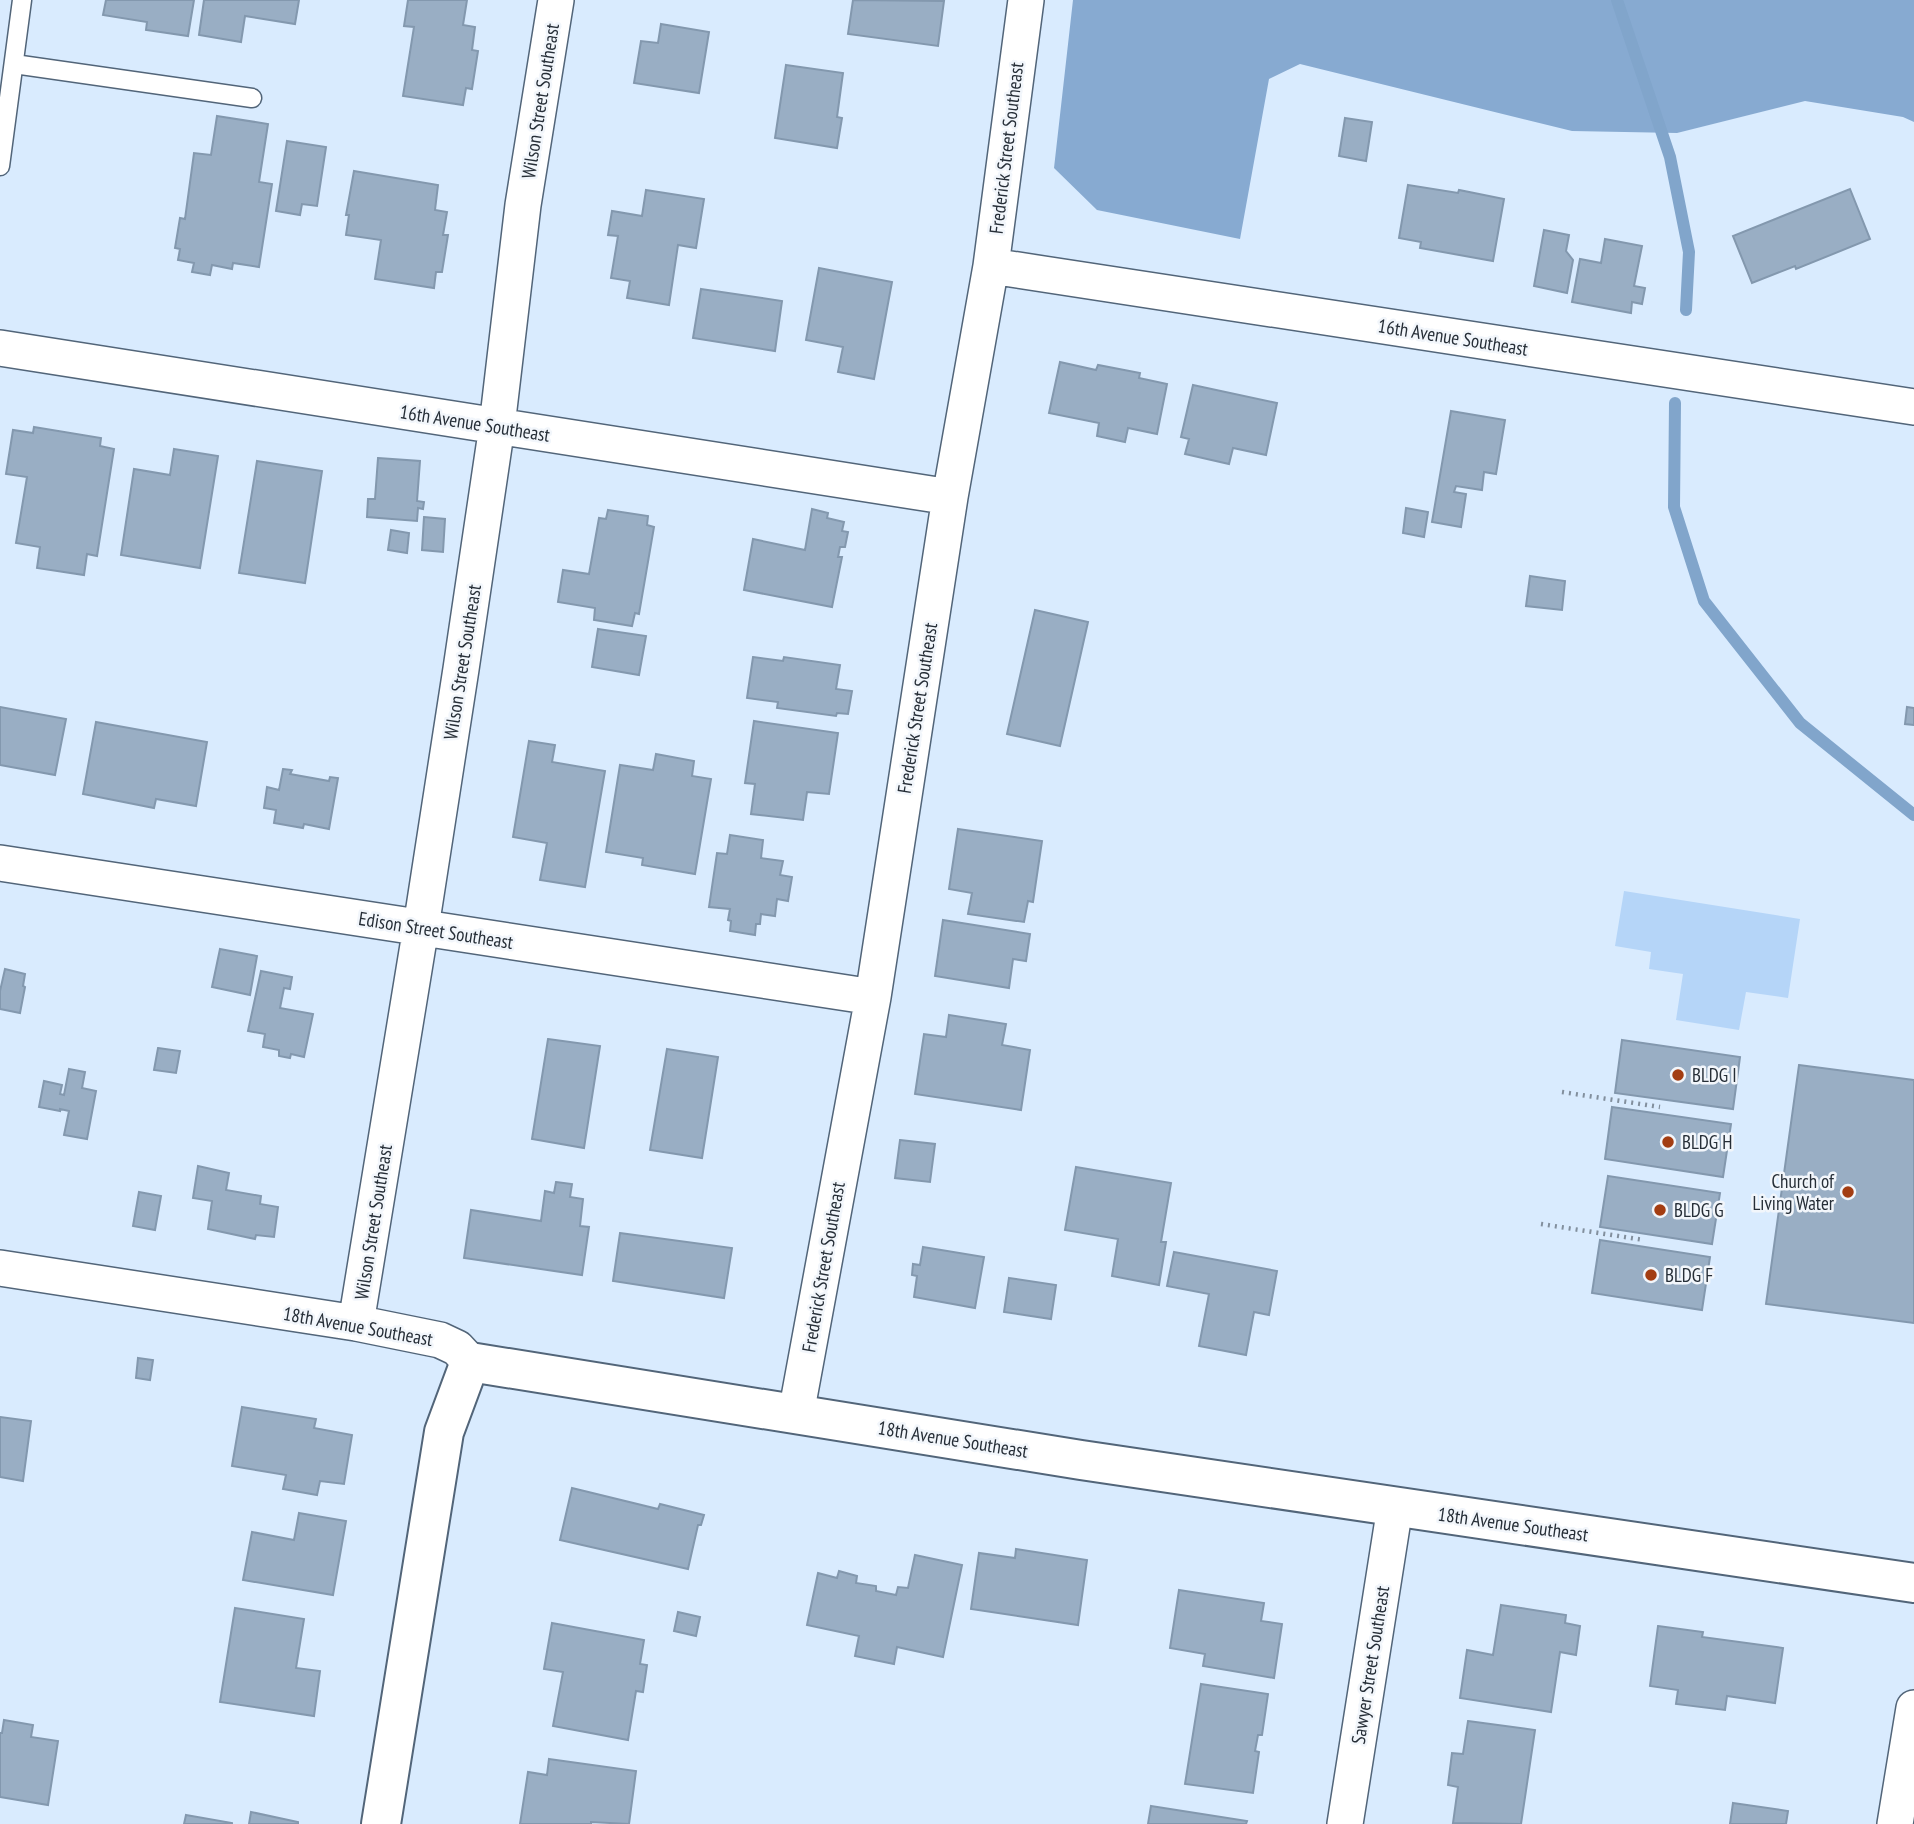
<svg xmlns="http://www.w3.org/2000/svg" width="1914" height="1824" font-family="'PT Sans Narrow',sans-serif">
  <rect width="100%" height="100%" fill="#d9ebfe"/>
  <!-- green -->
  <path fill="#b5d5f8" d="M1624 891 1800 919 1788 998 1746 992 1739 1030 1676 1020 1683 974 1649 969 1651 952 1615 946Z"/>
  <!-- forest -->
  <path fill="#87aad1" d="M1073 0H1914V122L1903 117 1805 101 1677 133 1572 131 1300 64 1269 79 1240 239 1097 210 1054 168Z"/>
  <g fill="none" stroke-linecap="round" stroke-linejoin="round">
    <!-- stream -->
    <path stroke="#81a5cb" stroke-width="12" d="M1617 0 1670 157 1689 252 1686 310
      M1675 403 1674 507 1704 601 1800 723 1914 815"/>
  </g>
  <!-- building -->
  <path fill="#99aec4" stroke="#8398ae" stroke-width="2" d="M106 0H194L188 36 146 30 147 22 103 15Z
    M204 0H299L295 24 245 16 241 42 199 35Z
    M408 0H467L463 25 475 27 472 50 478 51 472 89 466 88 463 105 403 96 414 27 404 26Z
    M853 0 944 1 938 46 848 34Z
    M661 24 709 32 699 93 634 83 641 41 658 43Z
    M786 65 843 73 837 117 842 118 837 148 775 138Z
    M217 116 268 124 259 182 272 184 259 267 233 263 232 269 212 265 210 275 192 272 194 263 178 260 180 249 175 248 180 218 185 219 194 153 211 155Z
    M1345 118 1372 122 1366 161 1339 156Z
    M287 141 326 147 317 206 302 204 300 215 276 211Z
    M354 171 438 185 435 210 447 212 443 235H448L442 272H436L434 288 375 279 381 240 346 235 349 215H346Z
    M1408 185 1458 193 1459 190 1504 199 1493 261 1420 248 1421 242 1399 238Z
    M1850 189 1870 239 1796 269 1795 266 1752 283 1733 236Z
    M646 190 704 199 696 248 678 245 669 305 627 298 630 281 611 278 618 236 608 235 612 211 642 216Z
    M1544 230 1569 235 1566 251 1573 260 1567 293 1534 286Z
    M1605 239 1642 246 1634 286 1645 288 1642 304 1632 302 1631 313 1572 302 1580 259 1601 263Z
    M819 268 892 282 874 379 838 372 843 347 806 340Z
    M701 289 782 301 775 351 693 338Z
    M1060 362 1096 370 1098 365 1140 373 1139 378 1167 384 1157 434 1128 428 1125 442 1097 436 1099 423 1049 413Z
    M1193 385 1277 403 1266 455 1233 448 1229 464 1185 454 1189 439 1181 437Z
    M1451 411 1505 420 1496 474 1484 472 1482 490 1456 486 1454 492 1466 494 1461 527 1432 522Z
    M34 427 101 438 100 446 114 449 97 556 87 554 84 575 37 568 40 547 16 543 27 477 6 474 13 430 33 433Z
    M174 449 218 456 200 568 121 555 134 469 170 475Z
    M378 458 420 461 417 501 424 502 423 509 418 508 417 521 367 517 368 499H375Z
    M257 461 322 471 305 583 239 573Z
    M1406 508 1428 512 1424 537 1403 533Z
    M812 509 828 513 827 518 844 522 842 531 848 532 845 547H840L838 557H842L832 607 744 590 753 539 805 550Z
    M608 510 648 516 647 525 654 527 639 614 635 613 632 626 594 620 595 608 558 602 563 570 589 574 599 518 606 519Z
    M424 517 445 519 443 552 422 550Z
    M391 530 409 533 407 553 388 550Z
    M1530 576 1565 581 1562 610 1526 606Z
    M1035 610 1088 622 1060 746 1007 734Z
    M598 629 646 636 639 675 592 667Z
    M753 657 783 661 784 657 840 665 836 689 852 691 848 714 837 713 836 716 777 708 778 702 747 698Z
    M0 707 66 719 55 775 0 765Z
    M1907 707 1914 708V725L1905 724Z
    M754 721 838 733 829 794 807 792 803 820 751 814 755 784 745 783Z
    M96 722 207 742 196 806 156 799 154 808 83 794Z
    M529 741 555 745 552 762 605 771 585 887 540 880 547 843 513 837Z
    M656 754 694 761 692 776 711 779 695 874 642 865 643 858 606 852 620 765 653 770Z
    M283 769 292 770 290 774 329 781 330 777 338 778 329 829 304 824 303 828 274 823 276 810 264 808 267 787 279 790Z
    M958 829 1042 841 1033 902 1028 901 1024 922 968 914 972 893 949 889Z
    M730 835 763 840 761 858 783 861 780 875 792 877 788 901 777 899 775 916 761 914 760 924H756L755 935 730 931 731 921 728 920 730 909 709 907 717 853 727 854Z
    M943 920 1030 934 1026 961 1013 959 1009 988 935 976Z
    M220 949 257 956 250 995 212 987Z
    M5 969 25 974 23 986 25 987 20 1013 0 1009V991Z
    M261 971 292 977 290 989 284 988 280 1008 313 1014 304 1057 291 1054 290 1058 279 1056V1050L263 1047 265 1034 248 1031Z
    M949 1015 1006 1024 1002 1045 1030 1050 1021 1110 915 1094 924 1034 946 1037Z
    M548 1039 600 1046 584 1148 532 1139Z
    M1622 1040 1740 1057 1733 1109 1615 1093Z
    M158 1048 180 1051 176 1073 154 1070Z
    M667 1049 718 1057 702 1158 650 1150Z
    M1799 1065 1914 1080V1323L1766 1304Z
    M69 1069 85 1072 82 1088 96 1091 87 1139 64 1135 69 1111 60 1109V1111L39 1107 44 1081 62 1085 60 1094 64 1095Z
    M1612 1107 1731 1124 1723 1177 1605 1159Z
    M900 1140 935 1144 930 1182 895 1178Z
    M198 1166 229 1173 226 1190 261 1196 260 1204 278 1207 274 1237 256 1235 255 1239 208 1229 212 1201 193 1198Z
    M1076 1167 1171 1183 1161 1242H1166L1159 1285 1112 1276 1118 1239 1065 1230Z
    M1608 1176 1720 1193 1712 1244 1600 1227Z
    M556 1182 572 1184 570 1197 583 1199 580 1226 589 1227 582 1275 464 1258 471 1210 541 1221 545 1191 554 1193Z
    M139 1192 161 1196 155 1230 133 1226Z
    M620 1233 732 1248 724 1298 613 1281Z
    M1600 1240 1710 1257 1702 1310 1592 1293Z
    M923 1247 984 1257 975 1308 914 1297 917 1276 912 1275 913 1264 920 1265Z
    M1174 1252 1277 1271 1269 1315 1254 1312 1246 1355 1199 1346 1209 1294 1167 1286Z
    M1009 1278 1056 1285 1051 1319 1004 1312Z
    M138 1358 153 1360 150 1380 136 1378Z
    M242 1407 316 1419 314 1428 352 1435 344 1484 320 1481 317 1495 283 1489 286 1475 232 1466Z
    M0 1417 31 1421 23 1481 0 1477Z
    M572 1488 658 1509 660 1504 704 1515 701 1525H698L688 1569 560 1540Z
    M299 1513 346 1521 333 1595 243 1580 252 1532 294 1540Z
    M1016 1549 1087 1560 1078 1625 971 1609 979 1553 1015 1558Z
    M915 1555 962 1565 943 1657 897 1647 894 1664 855 1656 859 1636 807 1625 818 1573 837 1578 839 1571 857 1576 856 1583 876 1586V1591L896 1595 898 1587 908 1588Z
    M1179 1590 1264 1603 1261 1621 1282 1624 1274 1678 1203 1666 1205 1654 1170 1648Z
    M1501 1605 1566 1615 1565 1623 1580 1626 1576 1655 1560 1652 1551 1712 1460 1698 1467 1650 1493 1655Z
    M235 1608 304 1619 296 1668 320 1671 314 1716 220 1702Z
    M678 1612 700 1617 696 1636 674 1631Z
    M552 1623 644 1640 640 1664 647 1665 643 1692 636 1691 628 1740 553 1726 563 1672 544 1669Z
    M1658 1626 1703 1632 1702 1637 1783 1648 1775 1703 1727 1696 1725 1710 1676 1704 1678 1690 1650 1686Z
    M1201 1684 1268 1694 1262 1735H1258L1255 1751 1259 1752 1253 1793 1185 1784Z
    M4 1720 33 1725 31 1737 58 1741 48 1805 0 1797V1733H2Z
    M1468 1721 1535 1730 1521 1824 1453 1823 1458 1787 1448 1785 1452 1753 1463 1754Z
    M549 1759 636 1771 629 1824 591 1822V1824H520L528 1772 547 1775Z
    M1733 1803 1788 1811 1786 1824H1730Z
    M1151 1806 1247 1821 1246 1824H1148Z
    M251 1812 298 1822V1824H249Z
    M186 1815 232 1823V1824H184Z"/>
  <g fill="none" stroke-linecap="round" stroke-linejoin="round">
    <!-- service casing -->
    <g stroke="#526579" stroke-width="21">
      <path id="service" d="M14 64 252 98
        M0 166 22 0"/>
    </g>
    <!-- minor casing -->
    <g stroke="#526579" stroke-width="38">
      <path id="minor" d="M991 266 1914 407
        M0 348 950 497
        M0 863 873 997
        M0 1268 356 1323 440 1340 457 1348 470 1362
        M356 1323 421 927 461 669 497 426 523 205 556 0
        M796 1414 873 997 950 497 991 266 1026 0
        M1345 1824 1395 1507
        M1895 1824 1914 1708"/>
    </g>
    <!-- tertiary casing -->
    <g stroke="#526579" stroke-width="42">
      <path id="tertiary" d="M381 1824 444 1432 470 1362 1081 1460 1914 1583"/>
    </g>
    <!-- path -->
    <path stroke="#828f9d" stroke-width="4.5" stroke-dasharray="2 5" stroke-linecap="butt" d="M1562 1092 1660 1107
      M1541 1224 1644 1240"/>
    <!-- service -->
    <use href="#service" stroke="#fff" stroke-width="18"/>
    <!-- minor -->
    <use href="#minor" stroke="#fff" stroke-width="35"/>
    <!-- tertiary -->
    <use href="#tertiary" stroke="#fff" stroke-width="38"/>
  </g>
  <!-- markers -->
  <g fill="#a33d12" stroke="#f2f6fb" stroke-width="2.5">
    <circle cx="1678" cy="1075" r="7"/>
    <circle cx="1668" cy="1142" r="7"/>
    <circle cx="1848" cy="1192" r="7"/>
    <circle cx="1660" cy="1210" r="7"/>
    <circle cx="1651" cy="1275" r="7"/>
  </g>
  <g text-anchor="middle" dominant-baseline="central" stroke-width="5" stroke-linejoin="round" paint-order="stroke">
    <!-- street labels -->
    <g font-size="19" fill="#262e37" stroke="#f2f6fb">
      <text transform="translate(540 101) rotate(-81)">Wilson Street Southeast</text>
      <text transform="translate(1006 148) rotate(-83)">Frederick Street Southeast</text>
      <text transform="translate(1453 337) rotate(9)">16th Avenue Southeast</text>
      <text transform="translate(475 423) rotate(9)">16th Avenue Southeast</text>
      <text transform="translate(462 662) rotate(-81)">Wilson Street Southeast</text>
      <text transform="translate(917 708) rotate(-81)">Frederick Street Southeast</text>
      <text transform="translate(436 930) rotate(9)">Edison Street Southeast</text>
      <text transform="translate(373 1222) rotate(-81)">Wilson Street Southeast</text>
      <text transform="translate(823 1267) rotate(-80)">Frederick Street Southeast</text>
      <text transform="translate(358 1326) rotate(10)">18th Avenue Southeast</text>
      <text transform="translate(953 1439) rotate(9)">18th Avenue Southeast</text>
      <text transform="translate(1513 1524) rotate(8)">18th Avenue Southeast</text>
      <text transform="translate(1370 1665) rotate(-81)">Sawyer Street Southeast</text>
    </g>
    <!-- poi labels -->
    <g font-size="19" fill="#262e37" stroke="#f2f6fb" text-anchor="start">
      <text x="1692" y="1075">BLDG I</text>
      <text x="1682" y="1142">BLDG H</text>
      <text x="1834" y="1181" text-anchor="end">Church of<tspan x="1834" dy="22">Living Water</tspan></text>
      <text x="1674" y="1210">BLDG G</text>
      <text x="1665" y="1275">BLDG F</text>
    </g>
  </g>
</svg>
